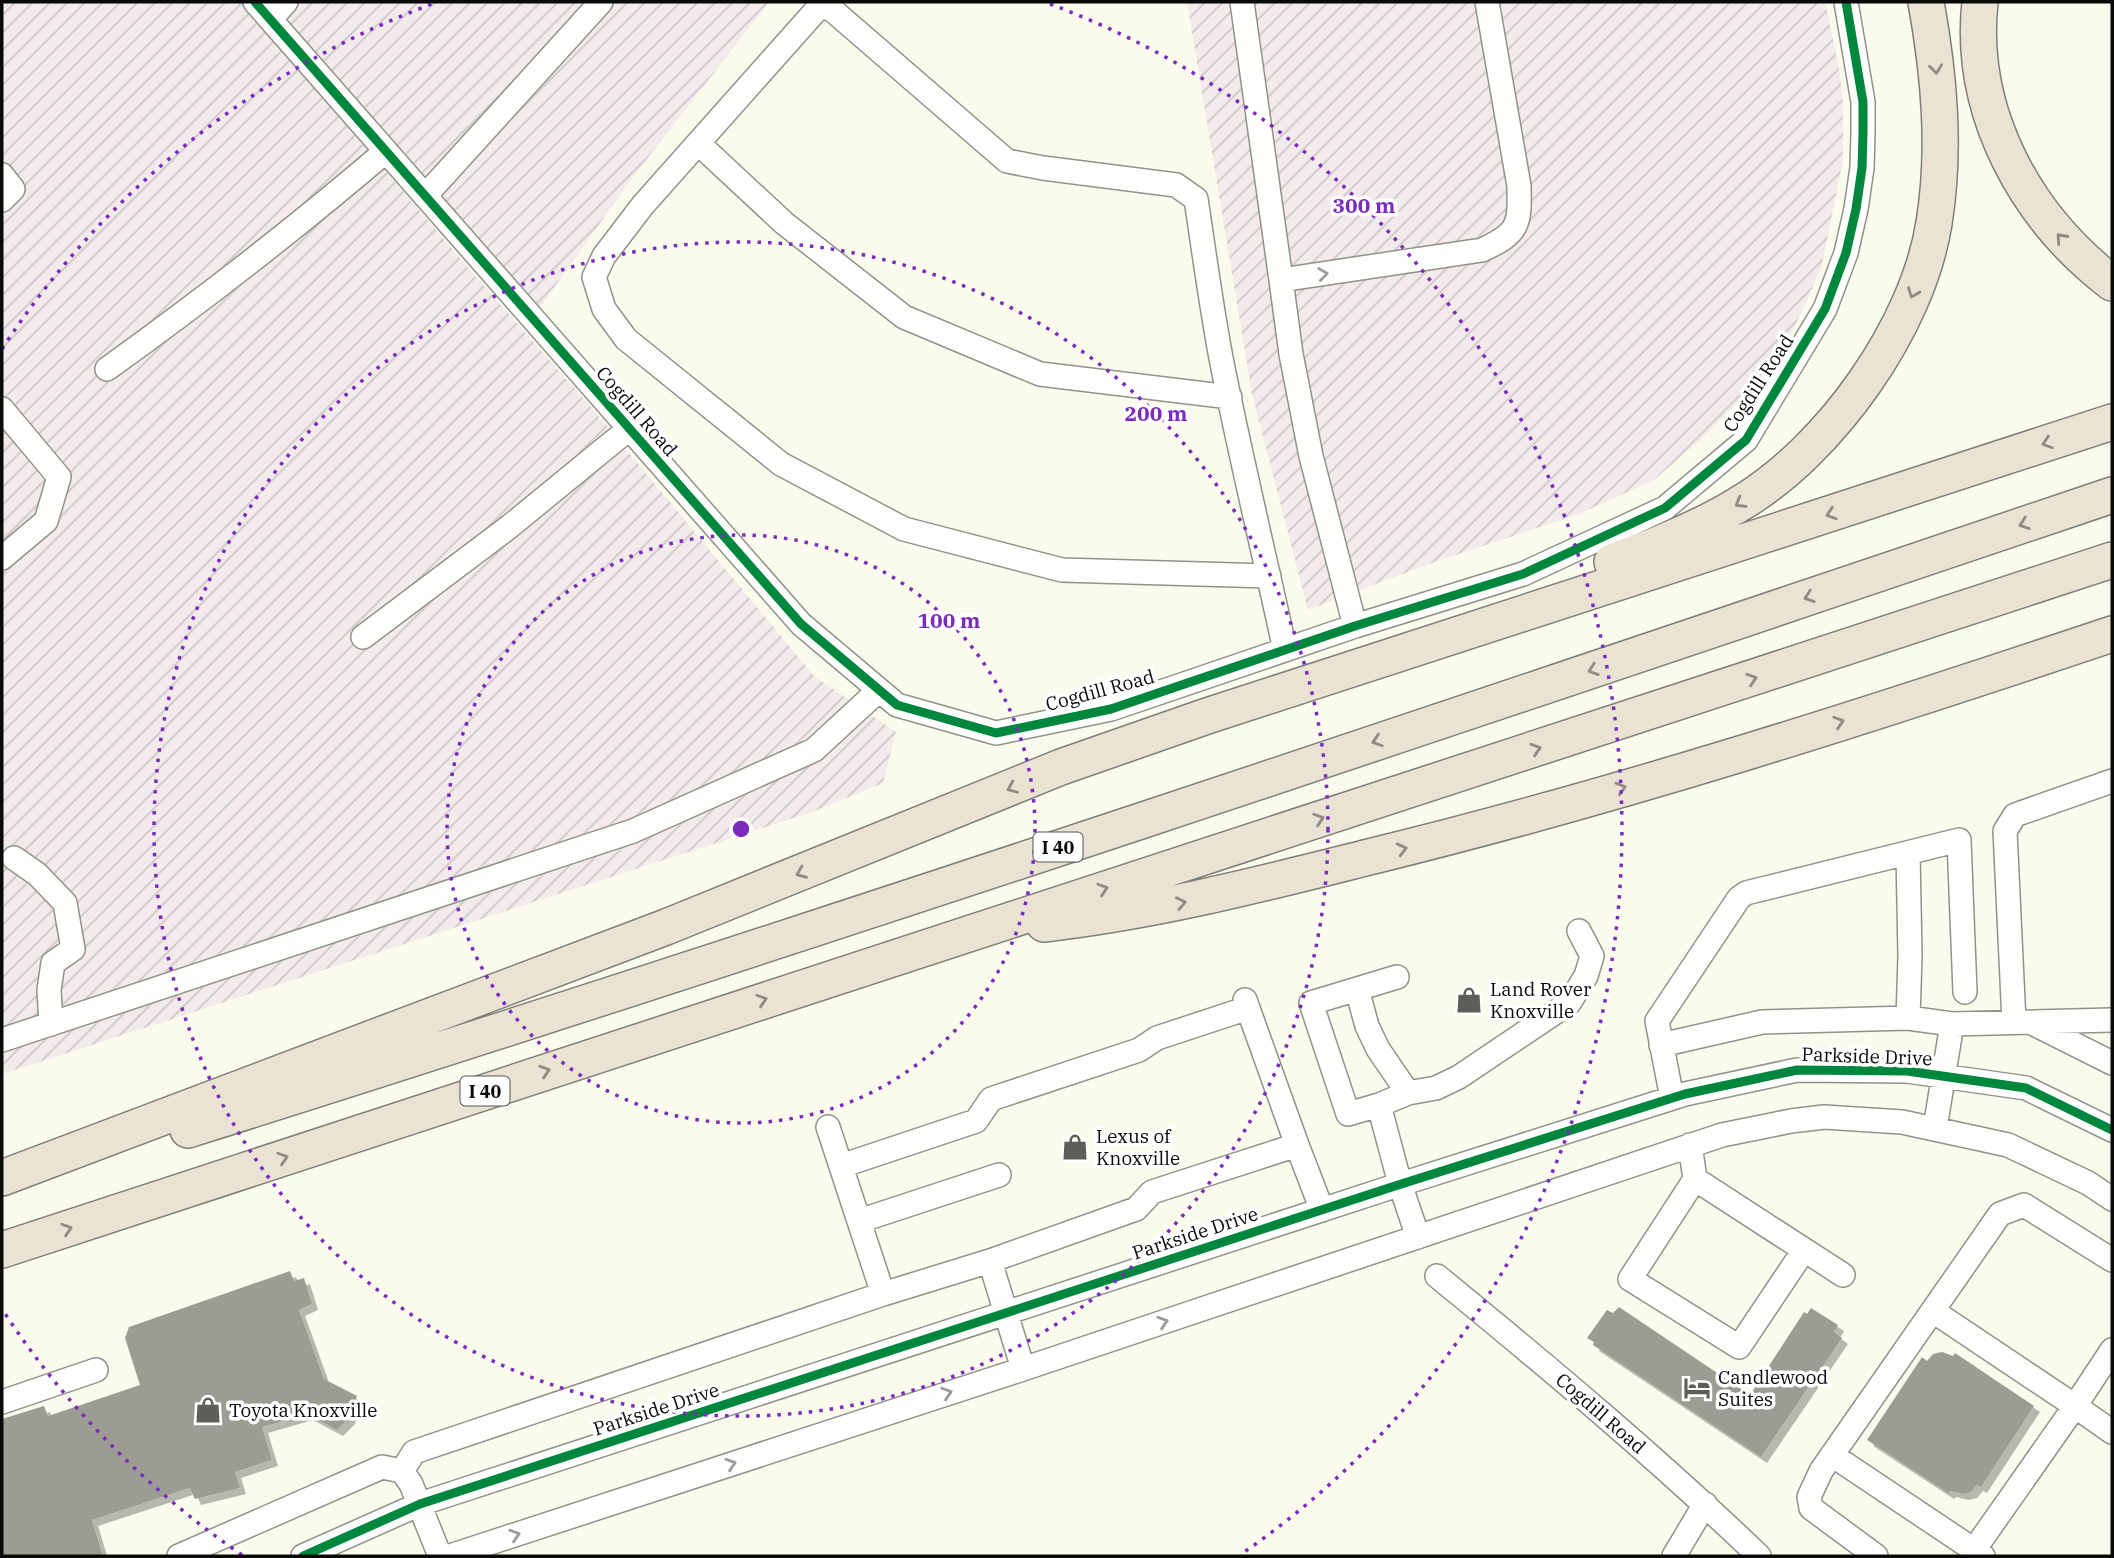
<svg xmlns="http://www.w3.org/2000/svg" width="2114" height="1558" font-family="'IBM Plex Serif',serif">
  <defs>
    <pattern id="industrial-furrows" width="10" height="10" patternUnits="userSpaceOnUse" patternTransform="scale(1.75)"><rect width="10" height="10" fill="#f2eaeb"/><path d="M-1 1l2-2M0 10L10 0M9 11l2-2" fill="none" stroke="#cec7c8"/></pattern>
    <filter id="shadow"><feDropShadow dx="6" dy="6" stdDeviation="0" flood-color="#0004"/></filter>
  </defs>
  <rect width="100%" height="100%" fill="#fafaed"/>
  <!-- industrial -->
  <path fill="url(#industrial-furrows)" d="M2 2H242L476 277 591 407 814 676 896 732 883 783 812 812 2 1074Z
    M272 2H769L633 177 538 310Z
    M1187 2H1825L1839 68 1843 102V161L1821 269 1792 332 1752 388 1700 440 1654 480 1579 514 1426 565 1308 610 1252 394Z"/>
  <!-- building -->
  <path fill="#9c9b94" filter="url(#shadow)" d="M290 1271 294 1281 304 1278 312 1304 299 1310 324 1379 357 1396 349 1418 337 1430 307 1414 262 1427 272 1460 235 1472 240 1488 195 1499 190 1488 92 1520 103 1556H2V1419L44 1406 48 1416 140 1385 125 1338 129 1327Z
    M1619 1307 1750 1395 1804 1312 1807 1314 1811 1308 1838 1325 1834 1332 1842 1338 1761 1457 1593 1345 1594 1342 1587 1338 1607 1310 1613 1313Z
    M1942 1352 1953 1356 1955 1353 2034 1406 1981 1487 1977 1485 1971 1492 1963 1494 1950 1491 1948 1493 1867 1440 1922 1357 1927 1361 1933 1354Z"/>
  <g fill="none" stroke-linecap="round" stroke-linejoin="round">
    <!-- minor casing -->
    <g stroke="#92928c" stroke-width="26">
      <path id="minor" d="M255 2 801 624 897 705 996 733 1111 709 1355 626 1523 574 1665 508 1746 440 1825 309 1846 253 1856 209 1862 168 1863 133V102L1846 2
        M1242 2 1281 280
        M271 19 286 2
        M698 143 784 223 904 317 1040 374 1230 397
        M2 175 13 189 2 200
        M425 196 601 2
        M107 369C203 300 296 228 386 151
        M2 409 59 477 46 521 2 558
        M1269 576 1062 570 904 529 781 464 626 339 604 309 594 277 604 256 643 205 819 7 830 8 1007 161 1043 168 1176 185 1196 199C1204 252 1211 305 1221 358 1240 455 1264 553 1285 650
        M1355 626 1311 456 1291 354 1281 280 1482 250C1519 233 1520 225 1519 186L1487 2
        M363 637 509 527 630 428
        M1908 853 1910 956 1908 1018
        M14 858 37 874 65 903 73 949 53 963 49 990 51 1024
        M1397 977 1311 1003 1348 1114 1379 1105 1408 1093 1436 1088 1459 1077 1569 1003 1586 976 1592 956 1579 931
        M1357 989 1367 1026 1378 1049 1408 1093
        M1245 1000 1297 1145 1322 1210
        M2014 1022 2005 831 2015 815 2112 781
        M2036 1025 2112 1063
        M2 1040 633 831 814 750 879 690
        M1661 1045 1762 1022 1908 1018 1952 1024 2112 1020
        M1672 1098 1657 1021 1739 898 1746 893 1959 840 1965 992
        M1379 1105 1400 1184 1418 1237
        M828 1127 883 1294
        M1935 1128 1952 1024
        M1690 1145 1695 1179 1843 1275
        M841 1166 976 1121 991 1099 1139 1050 1157 1038 1248 1008
        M1695 1179 1630 1279 1739 1347 1804 1250
        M859 1221 999 1175
        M990 1261 1136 1209 1152 1192 1297 1145
        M1437 1276C1547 1366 1656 1457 1759 1556
        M1933 1311 2075 1406 1974 1550
        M2112 1350 2075 1406 2112 1432
        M2 1402 96 1370
        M1832 1455 1983 1556
        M402 1471 414 1452 883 1294 990 1261 1023 1369
        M179 1556 382 1467 402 1471 411 1484 440 1556
        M303 1556 420 1504 1395 1186 1685 1094 1797 1070 1907 1071 2026 1088 2112 1130
        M450 1556 1023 1369 1722 1135 1791 1121 1824 1117 1902 1122 2008 1145 2088 1183 2112 1199
        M1674 1556 1705 1504
        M1876 1556 1811 1508 1809 1497 1821 1471 2000 1214 2024 1205 2112 1260"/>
    </g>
    <!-- highway casing -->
    <g stroke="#7f7f7a" stroke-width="38">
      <path id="highway" d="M1980 2C1968 113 2026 217 2112 283
        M1612 562C1656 546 1701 528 1741 503 1831 449 1918 326 1934 223 1946 149 1939 74 1926 2
        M1044 924C1159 911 1265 883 1377 855 1625 794 1870 715 2112 634
        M188 1130C832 927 1472 711 2112 495
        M2 1178 666 927 1061 767 1207 716 2112 422
        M2 1250 2112 560"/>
    </g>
    <!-- minor -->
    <use href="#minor" stroke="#fefefc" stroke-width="23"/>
    <!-- highway -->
    <use href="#highway" stroke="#eae2d2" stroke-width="35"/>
    <!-- cycleway casing -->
    <g stroke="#fff" stroke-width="13">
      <path id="cycleway" d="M255 2 801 624 897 705 996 733 1111 709 1355 626 1523 574 1665 508 1746 440 1825 309 1846 253 1856 209 1862 168 1863 133V102L1846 2
        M303 1556 420 1504 1395 1186 1685 1094 1797 1070 1907 1071 2026 1088 2112 1130"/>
    </g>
    <!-- cycleway -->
    <use href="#cycleway" stroke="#00873e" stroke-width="9"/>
  </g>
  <!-- one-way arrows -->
  <defs><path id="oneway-chevron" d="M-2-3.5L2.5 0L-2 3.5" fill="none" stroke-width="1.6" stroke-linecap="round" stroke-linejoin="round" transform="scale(1.75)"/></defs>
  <g stroke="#908c82">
    <use href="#oneway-chevron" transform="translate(1936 69) rotate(83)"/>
    <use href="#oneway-chevron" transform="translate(2061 238) rotate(-132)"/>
    <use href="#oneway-chevron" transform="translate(1913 293) rotate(111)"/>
    <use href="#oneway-chevron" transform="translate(2047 443) rotate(162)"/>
    <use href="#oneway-chevron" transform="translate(1740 503) rotate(149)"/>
    <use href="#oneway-chevron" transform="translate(1831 514) rotate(162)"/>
    <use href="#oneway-chevron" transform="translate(2024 524) rotate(161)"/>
    <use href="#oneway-chevron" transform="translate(1809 597) rotate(161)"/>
    <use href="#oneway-chevron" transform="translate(1593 670) rotate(161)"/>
    <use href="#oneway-chevron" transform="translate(1752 679) rotate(-18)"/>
    <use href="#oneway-chevron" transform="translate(1839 722) rotate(-18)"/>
    <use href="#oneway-chevron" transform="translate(1377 741) rotate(162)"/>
    <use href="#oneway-chevron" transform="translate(1536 749) rotate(-18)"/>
    <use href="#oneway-chevron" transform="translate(1012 788) rotate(157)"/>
    <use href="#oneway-chevron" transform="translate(1621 788) rotate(-17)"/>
    <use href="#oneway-chevron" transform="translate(1319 819) rotate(-18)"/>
    <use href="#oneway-chevron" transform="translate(1402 849) rotate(-14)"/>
    <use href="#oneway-chevron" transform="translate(801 873) rotate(158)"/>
    <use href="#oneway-chevron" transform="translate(1103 889) rotate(-18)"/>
    <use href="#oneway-chevron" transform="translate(1181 903) rotate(-12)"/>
    <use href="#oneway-chevron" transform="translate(762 1000) rotate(-18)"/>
    <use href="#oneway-chevron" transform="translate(545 1071) rotate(-18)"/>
    <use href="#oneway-chevron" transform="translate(283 1158) rotate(-18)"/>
    <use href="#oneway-chevron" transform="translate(67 1229) rotate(-18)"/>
  </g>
  <g stroke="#9c9c9b">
    <use href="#oneway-chevron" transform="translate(1323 274) rotate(-8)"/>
    <use href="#oneway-chevron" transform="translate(1163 1322) rotate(-18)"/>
    <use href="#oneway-chevron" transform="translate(947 1393) rotate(-18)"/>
    <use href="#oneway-chevron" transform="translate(731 1464) rotate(-18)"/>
    <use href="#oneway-chevron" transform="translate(515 1535) rotate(-18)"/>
  </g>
  <!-- distance rings -->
  <g fill="none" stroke="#7b2cbf" stroke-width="3.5" stroke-dasharray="3.5 7">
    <circle cx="741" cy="829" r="294"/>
    <circle cx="741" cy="829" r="587"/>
    <path d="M242 1555A881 881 0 0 1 2 1309M2 349A881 881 0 0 1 432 4M1050 4A881 881 0 0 1 1240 1555"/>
  </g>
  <!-- icons -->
  <defs>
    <g id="shop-bare" transform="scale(2.1)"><path d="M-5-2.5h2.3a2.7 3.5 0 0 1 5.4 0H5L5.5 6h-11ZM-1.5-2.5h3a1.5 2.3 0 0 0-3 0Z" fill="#5e5e59" stroke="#fff" stroke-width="2.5" paint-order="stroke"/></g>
    <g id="hotel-bare" transform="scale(2.1)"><path d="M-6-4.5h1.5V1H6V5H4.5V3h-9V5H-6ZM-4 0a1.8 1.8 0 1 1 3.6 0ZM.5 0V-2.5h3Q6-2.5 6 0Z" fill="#5e5e59" stroke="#fff" stroke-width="2.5" paint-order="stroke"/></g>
  </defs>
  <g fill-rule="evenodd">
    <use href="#shop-bare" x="1469" y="1000"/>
    <use href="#shop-bare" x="1075" y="1147"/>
    <use href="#hotel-bare" x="1697" y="1388"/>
    <use href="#shop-bare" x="208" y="1410"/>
  </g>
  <g text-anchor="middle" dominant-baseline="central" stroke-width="7" stroke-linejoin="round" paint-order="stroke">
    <!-- shield labels -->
    <g fill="#fff" stroke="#545454" stroke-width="2">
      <rect x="1033.5" y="832.5" width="49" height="29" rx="5"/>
      <rect x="460.5" y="1076.5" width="49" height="29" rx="5"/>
    </g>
    <g font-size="18" font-weight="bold" fill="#0a0a0a">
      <text x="1058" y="847">I 40</text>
      <text x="485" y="1091">I 40</text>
    </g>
    <!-- street labels -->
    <g font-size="19" fill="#0a0a0a" stroke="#fff">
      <text transform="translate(1758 383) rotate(-57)">Cogdill Road</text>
      <text transform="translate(637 411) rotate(49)">Cogdill Road</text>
      <text transform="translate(1100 690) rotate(-15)">Cogdill Road</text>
      <text transform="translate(1867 1056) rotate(2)">Parkside Drive</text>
      <text transform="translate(1195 1233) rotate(-18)">Parkside Drive</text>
      <text transform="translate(656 1409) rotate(-18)">Parkside Drive</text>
      <text transform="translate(1601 1413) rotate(41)">Cogdill Road</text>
    </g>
    <!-- poi labels -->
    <g font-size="19" fill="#0a0a0a" stroke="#fff" text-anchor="start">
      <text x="1490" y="989">Land Rover<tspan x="1490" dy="22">Knoxville</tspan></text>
      <text x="1096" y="1136">Lexus of<tspan x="1096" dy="22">Knoxville</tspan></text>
      <text x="1718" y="1377">Candlewood<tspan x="1718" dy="22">Suites</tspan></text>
      <text x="229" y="1410">Toyota Knoxville</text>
    </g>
  </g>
  <circle cx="741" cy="829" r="10" fill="#7b2cbf" stroke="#fff" stroke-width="3.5"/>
  <g font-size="21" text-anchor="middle" font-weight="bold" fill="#7b2cbf" stroke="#fff" stroke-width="7" stroke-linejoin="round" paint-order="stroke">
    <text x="1364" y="213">300 m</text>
    <text x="1156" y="421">200 m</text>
    <text x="949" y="628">100 m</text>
  </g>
  <!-- border -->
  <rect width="2114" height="1558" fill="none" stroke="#0a0a0a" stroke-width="7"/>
</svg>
